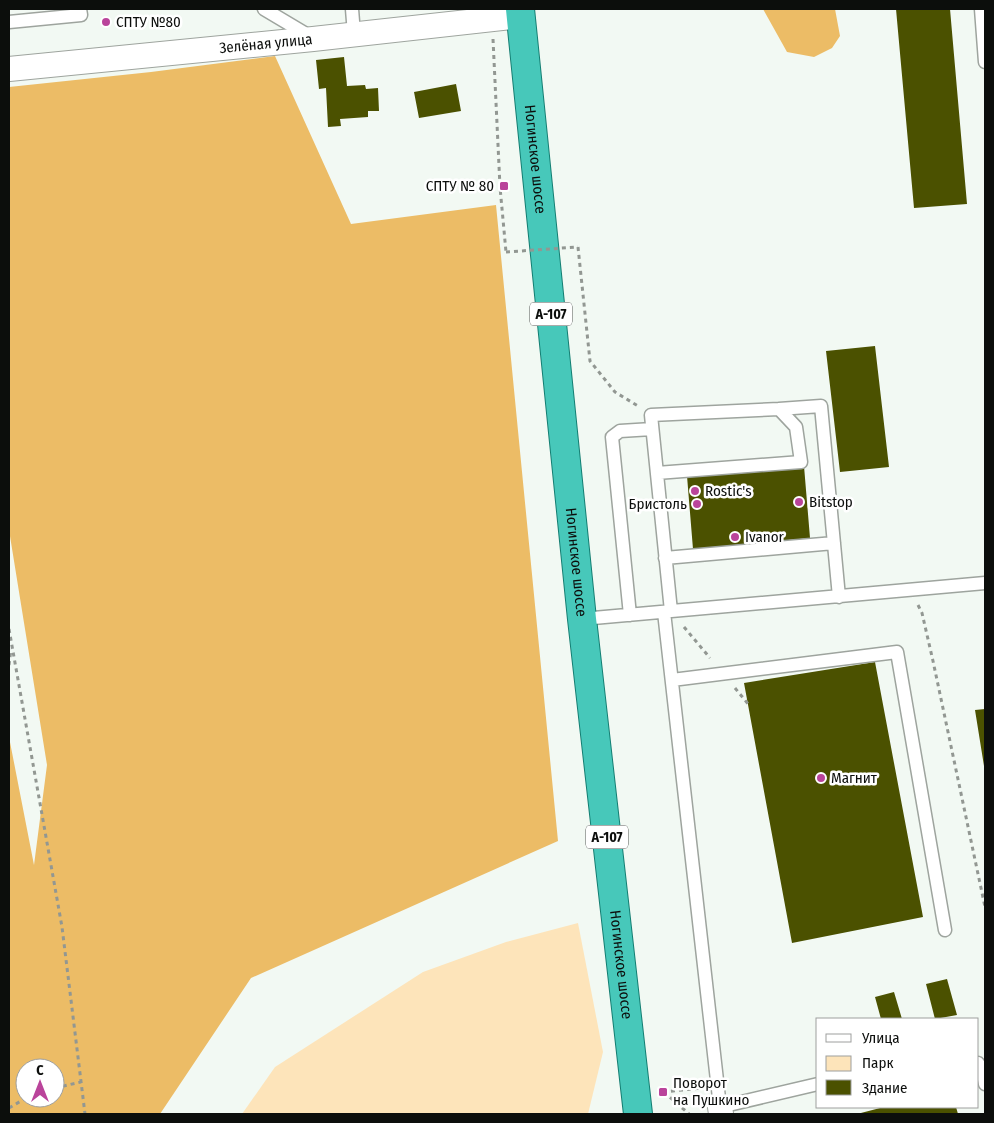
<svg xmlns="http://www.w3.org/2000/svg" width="994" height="1123" font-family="'Fira Sans Condensed',sans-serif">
  <rect width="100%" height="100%" fill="#f2f9f3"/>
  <!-- green -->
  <path fill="#fde4ba" d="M578 923 603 1052 588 1114H242L275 1067 423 972 506 942Z"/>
  <!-- forest -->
  <path fill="#ecbc66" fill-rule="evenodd" d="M763 9H835L840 36 832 48 814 57 787 52Z
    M275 56 351 224 496 205 558 841 251 978 160 1114H9V737L34 865 47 765 9 530V87L151 72ZM25 1068H55V1098H25Z"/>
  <!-- building -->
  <path fill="#4b5100" d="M896 9H950L967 204 914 208Z
    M344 57 347 86 365 85 366 89 378 88 379 111H368V117L340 119 341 126 328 127 326 88 319 89 316 60Z
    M456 84 461 111 419 118 414 92Z
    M875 346 889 467 840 472 826 351Z
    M804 466 810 538 693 549 687 476Z
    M875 662 923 917 792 943 744 683Z
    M985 709V766H984L975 710Z
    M947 979 957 1015 935 1019 926 984Z
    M894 992 902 1019H881L875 997Z
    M884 1107H901V1108L908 1107H956L958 1114H857Z"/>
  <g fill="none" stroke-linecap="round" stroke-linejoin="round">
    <!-- service casing -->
    <g stroke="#9ea49e" stroke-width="15">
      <path id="service" d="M264 9 311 37
        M352 9 354 34
        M981 9 985 62
        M9 22 81 15 80 9
        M779 409 821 406 839 597
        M657 473 801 462 796 427 779 409 651 415 671 611
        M665 558 834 543
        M664 612 720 1107 818 1084
        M630 615 612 437 620 431 652 429
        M582 619 985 583
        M672 680 897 652 945 930
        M978 1063 982 1069 985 1084"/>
    </g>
    <!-- minor casing -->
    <g stroke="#9ea49e" stroke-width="26">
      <g id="minor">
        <path id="s1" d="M9 69 313 39 521 16"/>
        <path d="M720 1107 721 1114"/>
      </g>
    </g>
    <!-- trunk casing -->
    <g stroke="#147e72" stroke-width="30">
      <g id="trunk">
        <path id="s2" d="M520 9 582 619 638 1114"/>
      </g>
    </g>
    <!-- path -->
    <path stroke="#929792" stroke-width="3" stroke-dasharray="4 4" stroke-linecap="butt" d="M493 39 500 187 506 252
      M578 247 590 361 615 392 638 406
      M918 605 922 613 933 661 985 907
      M684 627 710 658
      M9 629 62 927 85 1114
      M9 665 11 649
      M735 688 749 705
      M55 1088 81 1082
      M663 1092 702 1088
      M664 1092 689 1114
      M9 1108 26 1098"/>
    <!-- service -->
    <use href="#service" stroke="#fff" stroke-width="12"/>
    <!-- minor -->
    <use href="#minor" stroke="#fff" stroke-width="24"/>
    <!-- trunk -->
    <use href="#trunk" stroke="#47c8ba" stroke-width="28"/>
    <!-- path-bridge -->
    <path stroke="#929792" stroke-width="3" stroke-dasharray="4 4" stroke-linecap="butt" d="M506 252 578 247"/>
  </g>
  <!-- markers -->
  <g fill="#ba449b" stroke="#fff" stroke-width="2">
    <circle cx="106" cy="22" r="5"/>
    <rect x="499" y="181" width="10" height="10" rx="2.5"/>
    <circle cx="695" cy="491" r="5"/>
    <circle cx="799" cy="502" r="5"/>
    <circle cx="697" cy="504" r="5"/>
    <circle cx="735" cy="537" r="5"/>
    <circle cx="821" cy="778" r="5"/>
    <rect x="658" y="1087" width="10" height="10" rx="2.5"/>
  </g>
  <g text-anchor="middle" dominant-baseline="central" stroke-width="5" stroke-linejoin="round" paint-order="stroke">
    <!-- shield labels -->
    <g fill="#fff" stroke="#555655" stroke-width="1">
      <rect x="530" y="302.5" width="42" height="23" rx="4"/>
      <rect x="586" y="825.5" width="42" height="23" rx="4"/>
    </g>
    <g font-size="14" font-weight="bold" fill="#0c0e0c">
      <text x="551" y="314">А-107</text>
      <text x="607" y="837">А-107</text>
    </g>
    <!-- poi labels -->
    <g font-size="15" fill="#0c0e0c" stroke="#fff" text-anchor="start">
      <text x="116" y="22">СПТУ №80</text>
      <text x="494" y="186" text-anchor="end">СПТУ № 80</text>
      <text x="705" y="491">Rostic's</text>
      <text x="809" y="502">Bitstop</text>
      <text x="687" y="504" text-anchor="end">Бристоль</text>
      <text x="745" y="537">Ivanor</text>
      <text x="831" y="778">Магнит</text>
      <text x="673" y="1083">Поворот<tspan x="673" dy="17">на Пушкино</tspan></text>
    </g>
    <!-- street labels -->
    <g font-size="15" fill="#0c0e0c" stroke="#fff">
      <text stroke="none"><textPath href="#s1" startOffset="258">Зелёная улица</textPath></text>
      <text stroke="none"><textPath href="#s2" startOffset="151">Ногинское шоссе</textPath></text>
      <text stroke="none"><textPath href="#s2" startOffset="556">Ногинское шоссе</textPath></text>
      <text stroke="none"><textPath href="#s2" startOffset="961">Ногинское шоссе</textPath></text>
    </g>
  </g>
  <!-- border -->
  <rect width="994" height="1123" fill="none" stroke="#0c0e0c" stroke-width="20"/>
  <!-- legend -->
  <rect x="816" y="1018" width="162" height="90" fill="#ffffff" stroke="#9e9f9e"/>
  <rect x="826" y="1034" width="25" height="8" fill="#ffffff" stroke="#9e9f9e"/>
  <text x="862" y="1043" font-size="15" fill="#0c0e0c">Улица</text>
  <rect x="826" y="1056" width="25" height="15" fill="#fde4ba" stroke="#9e9f9e"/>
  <text x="862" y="1068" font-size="15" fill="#0c0e0c">Парк</text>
  <rect x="826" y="1080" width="25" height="15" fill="#4b5100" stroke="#9e9f9e"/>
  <text x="862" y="1093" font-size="15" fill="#0c0e0c">Здание</text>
  <!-- north arrow -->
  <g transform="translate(40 1083)"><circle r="24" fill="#ffffff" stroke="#9e9f9e"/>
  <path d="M0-4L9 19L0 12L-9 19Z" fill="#ba449b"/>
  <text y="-8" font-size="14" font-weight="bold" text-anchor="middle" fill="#0c0e0c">С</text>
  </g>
</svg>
